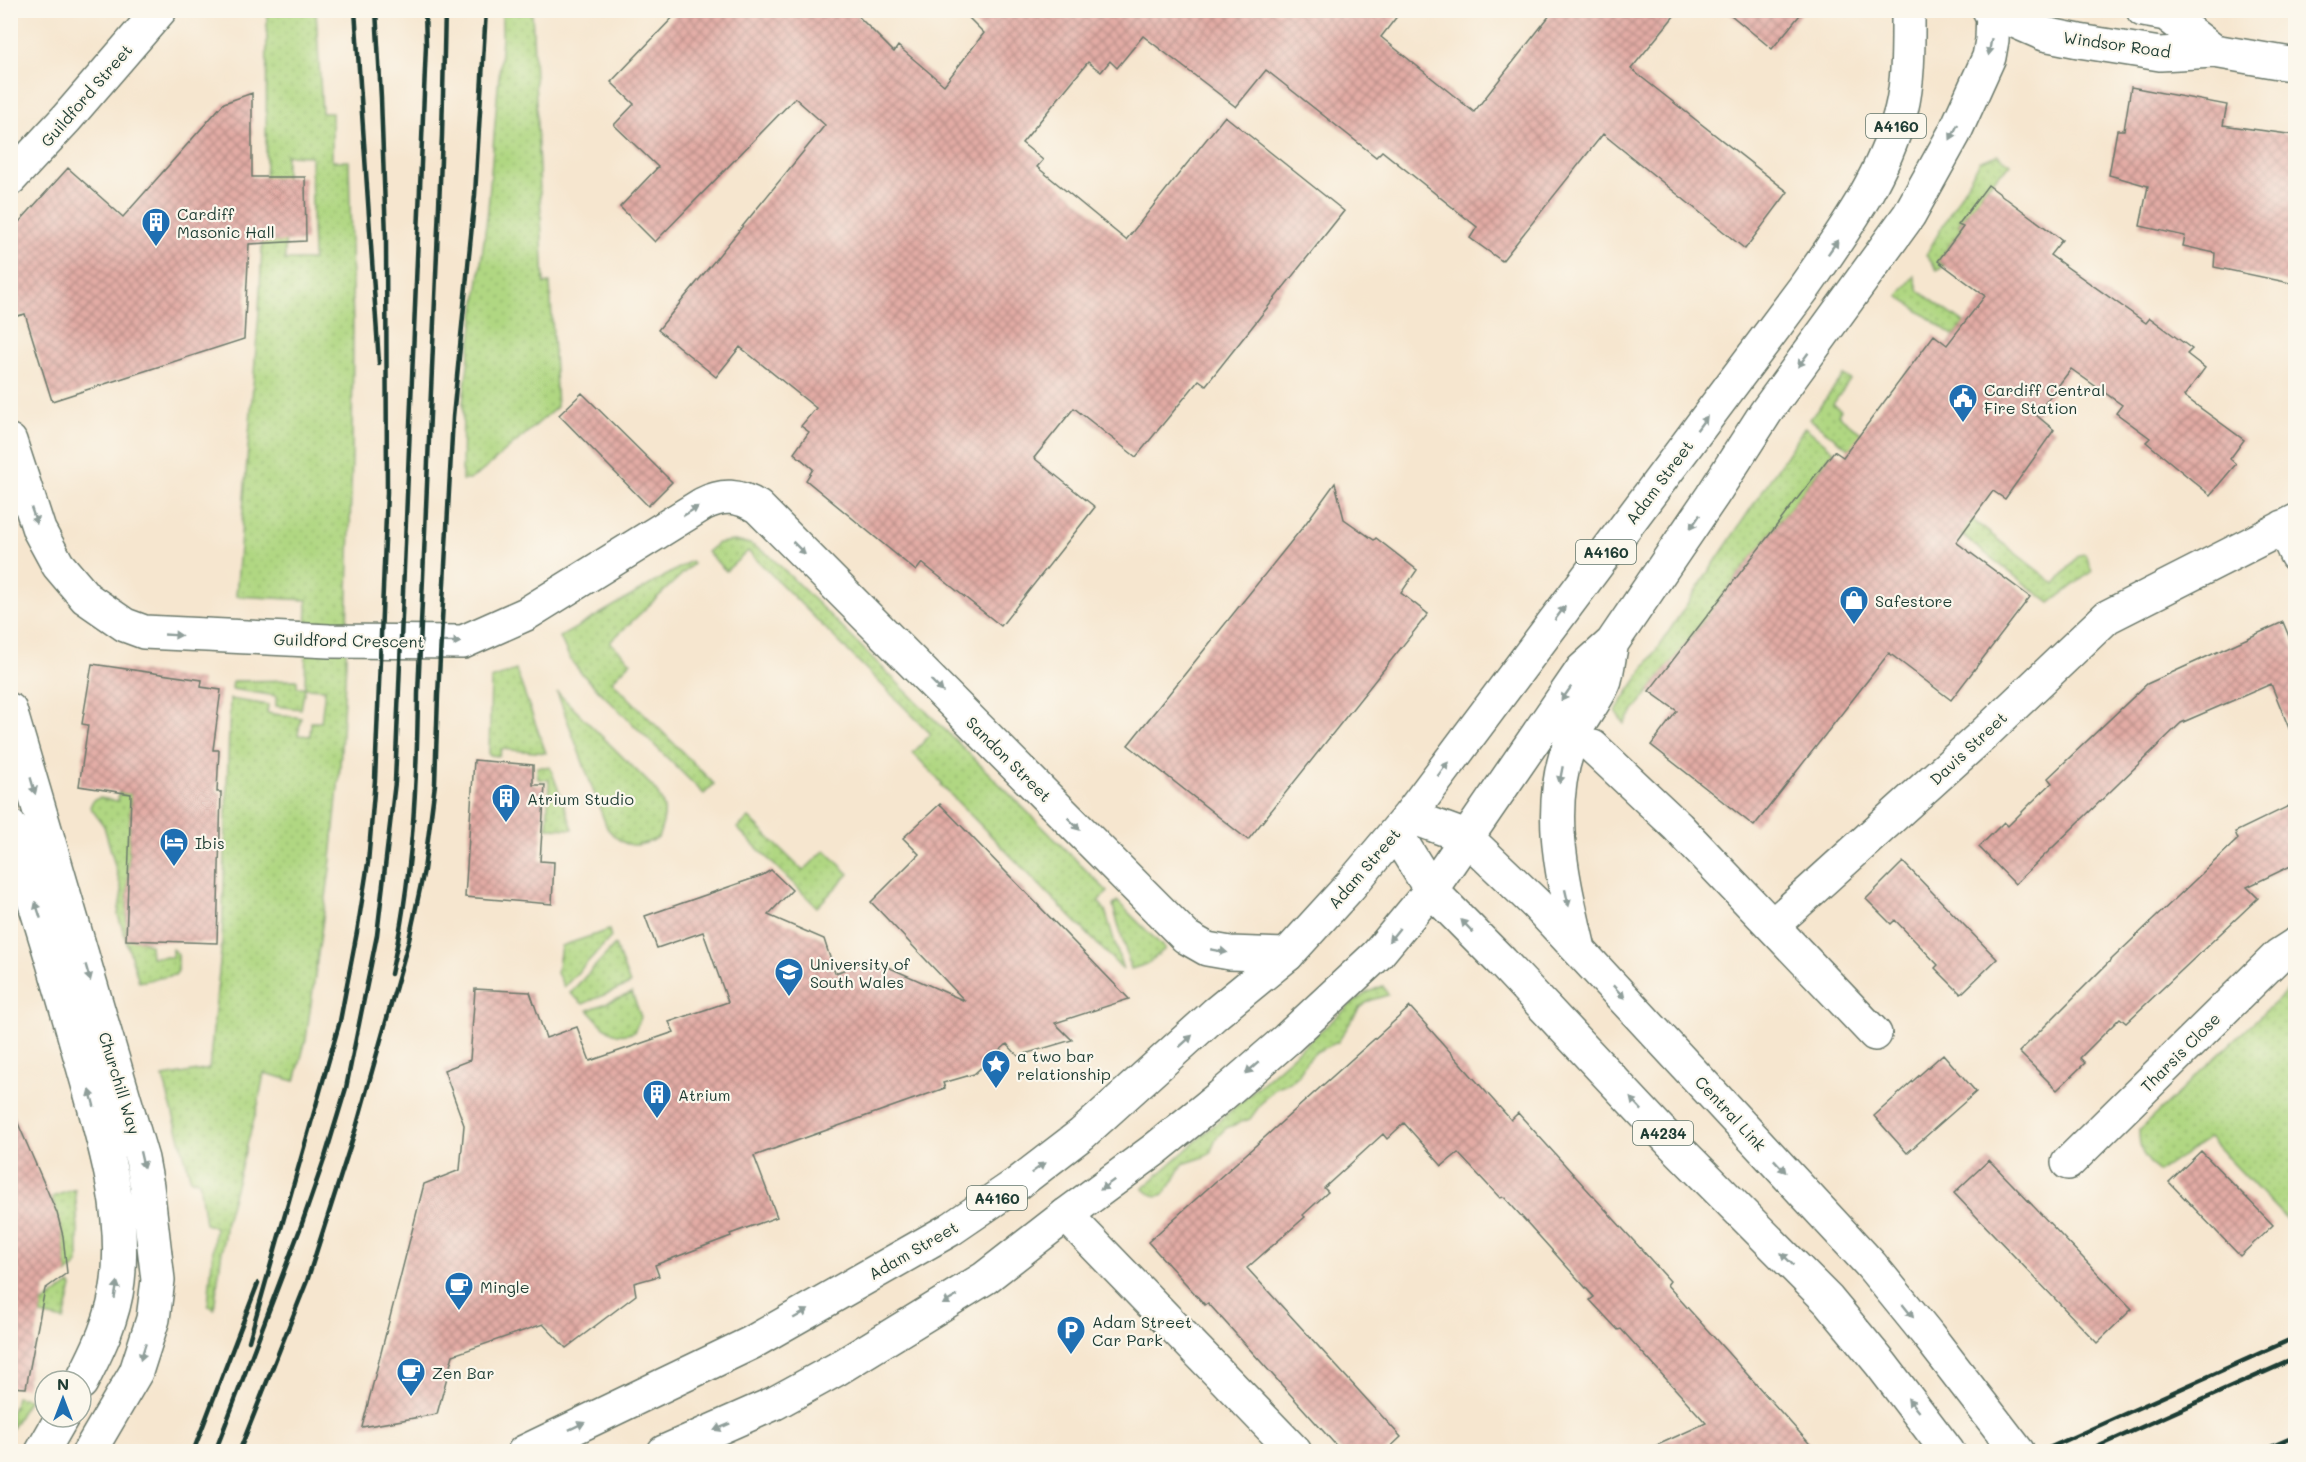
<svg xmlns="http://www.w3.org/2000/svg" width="2306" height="1462" font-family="Mali,sans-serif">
  <defs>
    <pattern id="green-dots" width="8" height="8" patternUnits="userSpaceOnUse" patternTransform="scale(1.5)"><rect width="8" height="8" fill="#b0d782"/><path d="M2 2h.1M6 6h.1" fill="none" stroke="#97b971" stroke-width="1.8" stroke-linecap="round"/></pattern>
    <pattern id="building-cross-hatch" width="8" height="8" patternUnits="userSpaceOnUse" patternTransform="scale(1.5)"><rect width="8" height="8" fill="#e3aca5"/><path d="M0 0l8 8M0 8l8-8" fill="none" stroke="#b78d87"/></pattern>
  </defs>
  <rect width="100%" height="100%" fill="#fbf7ec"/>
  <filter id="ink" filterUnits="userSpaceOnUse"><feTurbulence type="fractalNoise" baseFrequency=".0167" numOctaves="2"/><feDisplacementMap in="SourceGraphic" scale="12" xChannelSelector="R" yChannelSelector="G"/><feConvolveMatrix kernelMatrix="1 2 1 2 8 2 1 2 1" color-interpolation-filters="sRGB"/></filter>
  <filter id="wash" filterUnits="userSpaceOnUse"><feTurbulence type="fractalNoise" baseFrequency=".008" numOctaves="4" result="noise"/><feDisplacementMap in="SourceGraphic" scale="24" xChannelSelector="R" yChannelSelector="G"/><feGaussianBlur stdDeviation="1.35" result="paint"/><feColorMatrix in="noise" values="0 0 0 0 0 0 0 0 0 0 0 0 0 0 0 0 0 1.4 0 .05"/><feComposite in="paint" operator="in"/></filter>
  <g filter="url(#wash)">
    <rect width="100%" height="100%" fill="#f6e6cf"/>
    <!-- green -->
    <path fill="url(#green-dots)" stroke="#688a5b" stroke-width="1.5" fill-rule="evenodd" d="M267 11H316L322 113H332V161H349L353 328 352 458 346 662 340 767 330 869 306 1039 295 1081 264 1073 258 1105 226 1221 214 1309 208 1305 215 1227 205 1224 199 1181 191 1180 163 1077 209 1069 222 942 230 699 268 705 267 713 301 718 298 735 310 736 311 722H321L325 689 305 688 301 709 276 706V696L232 689 233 681 297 680V687H305L307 600 236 596 259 312 266 161ZM286 155 311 156 313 260H285Z
      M502 11H532L544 284 550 283 557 407 480 473 469 480H462L463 403 488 209 502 38Z
      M1998 155 2011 164 1988 185 1958 225 1963 227 1938 261 1944 266 1937 270 1926 255 1980 161Z
      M1914 276 1919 291 1964 323 1954 336 1898 296Z
      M1844 375 1850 380 1833 404 1841 410 1838 415 2055 584 2079 555 2085 554 2092 571 2050 603 1810 419Z
      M1805 427 1834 451 1624 724 1616 712 1619 706Z
      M734 541 750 544 769 555 1108 892 1098 901 1105 910 1123 970 941 785 942 783 913 753 931 734 748 551 726 571 707 552 718 543Z
      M691 561 693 564 610 642 631 662 612 681 714 784 704 794 581 673 570 659 560 637Z
      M516 670 546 753 501 749 500 756 489 755 491 679Z
      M557 692 654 788C668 808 666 816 658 838 636 849 623 848 607 828Z
      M537 767H550L573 829 547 828 549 780 538 779Z
      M119 792 131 794 126 939 141 940 150 945 151 957H172V949L178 954V971L175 975 139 982 118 915 122 891 104 826 90 807 93 800 100 798 118 801Z
      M749 818 803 871 825 850 849 874 817 907 737 828Z
      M1117 901 1165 949 1147 964 1131 969 1113 906Z
      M609 930 611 937 564 987 557 973 561 946Z
      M615 945 630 984 583 1004 570 993Z
      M2295 983V1234L2289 1222 2209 1138 2158 1172C2143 1155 2139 1154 2139 1130Z
      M1383 986 1388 995 1371 1000 1360 1007 1338 1042 1316 1052 1305 1063 1299 1075 1290 1082 1277 1087 1265 1098 1250 1119 1226 1128 1217 1137 1210 1153 1204 1157 1183 1164C1173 1180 1164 1210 1143 1188L1350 1005 1366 993Z
      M632 993 641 1017 634 1032C611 1041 603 1025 588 1010Z
      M75 1189 78 1227V1264L67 1274 63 1236 52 1197Z
      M70 1284 72 1287 64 1320 40 1315 42 1304Z
      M16 1397 29 1399 11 1430V1412L13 1409Z"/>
    <g id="blocks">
      <!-- building -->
      <path fill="url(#building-cross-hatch)" d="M680 10H852L894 52 898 46 944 85 984 33 961 10H1402L1381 37 1474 112 1554 10H1679L1631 69 1788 192 1745 249 1603 134 1502 261 1470 238 1477 227 1382 151 1376 157 1266 70 1236 107 1143 36 1117 68 1110 61 1101 72 1088 62 1022 143 1043 160 1037 167 1126 240 1225 116 1344 211 1206 385 1199 380 1136 457 1074 408 1034 458 1095 507 1001 626 922 563 916 571 806 480 813 469 794 453 809 432 801 426 816 408 740 347 716 377 658 330 825 125 795 98 655 242 620 207 658 167 614 125 634 104 611 82Z
        M1725 10H1804L1772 49Z
        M2131 87 2227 105 2223 125 2295 135V284L2214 267 2215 253 2183 246 2185 236 2140 226 2148 186 2109 175 2117 130H2124Z
        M252 93V177H305L306 241 249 244 244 339 52 401 25 314 10 318V232L68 168 123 217 224 103Z
        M1988 185 2062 240 2050 255 2146 323 2150 318 2192 349 2187 354 2205 368 2184 396 2244 440 2230 459 2236 464 2210 495 2146 442 2150 438 2116 413 2122 405 2071 369 2036 415 2054 430 2005 499 1993 491 1956 542 2030 597 1951 700 1889 653 1754 826 1651 745 1677 711 1649 691 1834 451 1843 457 1934 335 1947 345 1985 296 1938 261 1963 227 1958 225Z
        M582 393 672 482 648 506 559 415Z
        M1335 483 1344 519 1374 540 1376 538 1417 570 1401 593 1428 614 1248 840 1128 745 1306 523Z
        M2283 622 2295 651V743L2271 684 2181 723 2015 884 1979 847 2004 822 2008 826 2032 802 2052 783 2048 778 2147 684Z
        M92 664 202 680 201 687 221 690 213 750H219L217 792H221L217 943 126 940 131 794 79 786 88 725 82 724Z
        M474 760 533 765V785H545L540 861 554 862 552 904 465 897Z
        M2295 803V864L2247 887 2258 898 2126 1023 2120 1018 2080 1058 2085 1063 2057 1090 2019 1052 2113 958 2238 839 2235 832Z
        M940 804 1129 999 1055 1023 1072 1040 1018 1056 1007 1044 974 1074 943 1083 945 1088 754 1156 777 1217 730 1234 731 1236 655 1265 659 1276 634 1283 636 1295 566 1348 543 1324 453 1355 437 1414 362 1427 424 1184 460 1170 464 1125 444 1070 470 1060 475 989 530 992 546 1038 577 1027 590 1061 674 1032 669 1022 728 1002 703 932 657 948 645 916 763 875 771 870 792 890 768 915 824 939 835 973 872 960 965 1001 871 902 919 854 903 838Z
        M1903 862 1997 959 1961 994 1935 968 1938 965 1895 920 1891 924 1866 899Z
        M1410 1007 1511 1120 1518 1113 1670 1281 1667 1285 1817 1452H1642L1706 1423 1621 1329 1618 1330 1590 1300 1594 1297 1504 1197 1500 1198 1458 1153 1442 1166 1404 1123 1387 1139 1383 1134 1324 1188 1328 1192 1303 1215 1305 1217 1247 1268 1401 1437 1385 1452H1342L1208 1303 1205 1305 1148 1242Z
        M1943 1054 1976 1092 1907 1153 1874 1116Z
        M10 1105 57 1213 63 1236 67 1273 45 1289 26 1388 10 1387Z
        M2201 1151 2273 1225 2240 1256 2169 1182Z
        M1989 1160 2132 1309 2097 1343 1954 1193Z"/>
    </g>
  </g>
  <g filter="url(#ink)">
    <use href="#blocks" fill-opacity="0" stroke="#6a786a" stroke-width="1.5"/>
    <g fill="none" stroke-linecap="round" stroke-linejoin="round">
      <!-- street casing -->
      <g stroke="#6a786a" stroke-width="36">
        <path id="street" d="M10 179 66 119 160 10
          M10 441 39 530 58 565 86 598 125 625 144 632 329 641 463 642 526 614 703 504C723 494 738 495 758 507L1186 937 1207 949 1230 953 1287 955
          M2283 527 2296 555
          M10 710 142 1159 147 1186 158 1280 153 1319 136 1372 89 1452
          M1593 747 1678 827 1875 1034
          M10 826C37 907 61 988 84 1070 103 1138 126 1210 118 1281 114 1318 98 1350 81 1383
          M1772 926 1984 734 2107 617 2296 521
          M2068 1163 2279 955 2296 944
          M1066 1215 1295 1452
          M42 1452 62 1417"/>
      </g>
      <!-- secondary casing -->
      <g stroke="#6a786a" stroke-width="36">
        <path id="secondary" d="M1989 10 2044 34 2079 41 2160 54 2214 51 2296 65
          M2143 10 2166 14 2214 51"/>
      </g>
      <!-- primary casing -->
      <g stroke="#6a786a" stroke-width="36">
        <path id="primary" d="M1409 816 1466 837 1536 904 1871 1265 1928 1335 2018 1452
          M1396 833 1431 890 1502 962 1670 1141 1828 1300 1881 1364 1948 1452
          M1579 949C1563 879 1543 805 1573 736 1581 718 1599 697 1605 680 1608 668 1609 655 1612 643
          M524 1452 751 1343 951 1229 1017 1184 1082 1134 1216 1013 1287 955 1350 886 1409 816 1804 288C1843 232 1883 178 1901 111 1909 79 1908 43 1908 10
          M664 1452 775 1403 837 1369 985 1278 1066 1215 1154 1150 1221 1096 1287 1039 1377 955 1431 890 1582 670 1612 643 1712 496 1766 412 1909 215 1954 134 1989 57 1992 40 1993 10"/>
      </g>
      <!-- street -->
      <use href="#street" stroke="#fff" stroke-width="33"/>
      <!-- secondary -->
      <use href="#secondary" stroke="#fff" stroke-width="33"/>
      <!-- primary -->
      <use href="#primary" stroke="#fff" stroke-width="33"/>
      <!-- rail -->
      <path stroke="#1f3d34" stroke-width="4.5" d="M355 10 379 363
        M391 974C412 882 417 788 418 694L442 136 445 10
        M249 1341 340 1021 357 932 368 863 375 780 387 492 386 237 381 98 376 10
        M193 1452 258 1283
        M215 1452 300 1229 325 1157 346 1088 377 935 395 782 426 45 425 10
        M239 1452 307 1281 356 1128 409 940 424 870 435 784 438 695 453 417 475 195 486 10
        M2040 1452 2296 1337
        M2086 1452 2296 1358
        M2259 1452 2296 1436"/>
    </g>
    <!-- one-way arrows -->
    <defs><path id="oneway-solid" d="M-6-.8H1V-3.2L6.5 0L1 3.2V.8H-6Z" transform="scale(1.5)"/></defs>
    <g fill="#8f9e9a">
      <use href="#oneway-solid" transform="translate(1990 47) rotate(100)"/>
      <use href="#oneway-solid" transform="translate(1954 132) rotate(117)"/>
      <use href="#oneway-solid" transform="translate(1833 247) rotate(-55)"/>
      <use href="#oneway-solid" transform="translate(1803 360) rotate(127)"/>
      <use href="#oneway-solid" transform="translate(1702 423) rotate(-53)"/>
      <use href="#oneway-solid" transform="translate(691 511) rotate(-32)"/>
      <use href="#oneway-solid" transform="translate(34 516) rotate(71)"/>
      <use href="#oneway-solid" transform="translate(1695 522) rotate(124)"/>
      <use href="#oneway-solid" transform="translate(799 548) rotate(45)"/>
      <use href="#oneway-solid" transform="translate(1560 613) rotate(-53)"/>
      <use href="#oneway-solid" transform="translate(173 635) rotate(3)"/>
      <use href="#oneway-solid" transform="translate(452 642) rotate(1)"/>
      <use href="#oneway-solid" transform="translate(937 686) rotate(45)"/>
      <use href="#oneway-solid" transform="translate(1566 694) rotate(125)"/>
      <use href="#oneway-solid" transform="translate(1443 769) rotate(-53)"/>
      <use href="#oneway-solid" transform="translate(1561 775) rotate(101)"/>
      <use href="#oneway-solid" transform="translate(33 786) rotate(74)"/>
      <use href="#oneway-solid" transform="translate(1074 824) rotate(45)"/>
      <use href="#oneway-solid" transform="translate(1567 898) rotate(77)"/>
      <use href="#oneway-solid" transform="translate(38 910) rotate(-108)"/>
      <use href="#oneway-solid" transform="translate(1467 926) rotate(-134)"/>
      <use href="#oneway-solid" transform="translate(1394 935) rotate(129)"/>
      <use href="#oneway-solid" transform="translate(1219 951) rotate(11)"/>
      <use href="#oneway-solid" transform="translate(88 973) rotate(74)"/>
      <use href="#oneway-solid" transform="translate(1619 992) rotate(47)"/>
      <use href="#oneway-solid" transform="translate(1186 1041) rotate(-42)"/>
      <use href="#oneway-solid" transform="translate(1252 1068) rotate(139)"/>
      <use href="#oneway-solid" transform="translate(92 1098) rotate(-105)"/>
      <use href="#oneway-solid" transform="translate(1636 1104) rotate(-133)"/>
      <use href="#oneway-solid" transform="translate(142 1160) rotate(77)"/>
      <use href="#oneway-solid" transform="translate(1780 1166) rotate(47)"/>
      <use href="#oneway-solid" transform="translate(1038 1168) rotate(-37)"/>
      <use href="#oneway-solid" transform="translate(1107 1185) rotate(144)"/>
      <use href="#oneway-solid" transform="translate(1787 1259) rotate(-135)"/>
      <use href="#oneway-solid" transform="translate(116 1290) rotate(-80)"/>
      <use href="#oneway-solid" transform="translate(950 1300) rotate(149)"/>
      <use href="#oneway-solid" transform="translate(1908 1311) rotate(51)"/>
      <use href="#oneway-solid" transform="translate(801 1314) rotate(-30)"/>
      <use href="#oneway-solid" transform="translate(143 1352) rotate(108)"/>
      <use href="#oneway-solid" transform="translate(1913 1405) rotate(-128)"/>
      <use href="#oneway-solid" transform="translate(577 1426) rotate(-25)"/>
      <use href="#oneway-solid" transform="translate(722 1427) rotate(157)"/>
    </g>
  </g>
  <!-- icons -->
  <defs>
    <g id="building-pin" transform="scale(1.5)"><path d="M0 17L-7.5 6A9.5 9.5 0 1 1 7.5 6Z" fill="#1f6fb2" stroke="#fbf7ec"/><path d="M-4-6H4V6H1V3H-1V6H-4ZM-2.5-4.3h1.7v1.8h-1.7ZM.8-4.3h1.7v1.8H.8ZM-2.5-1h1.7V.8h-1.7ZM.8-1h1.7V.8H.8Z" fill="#fff"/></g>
    <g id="civic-pin" transform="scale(1.5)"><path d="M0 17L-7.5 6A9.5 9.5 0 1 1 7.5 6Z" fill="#1f6fb2" stroke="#fbf7ec"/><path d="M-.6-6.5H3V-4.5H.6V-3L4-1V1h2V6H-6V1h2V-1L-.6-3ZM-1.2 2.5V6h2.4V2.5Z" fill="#fff"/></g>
    <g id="shop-pin" transform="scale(1.5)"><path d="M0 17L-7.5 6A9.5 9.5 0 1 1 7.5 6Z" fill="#1f6fb2" stroke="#fbf7ec"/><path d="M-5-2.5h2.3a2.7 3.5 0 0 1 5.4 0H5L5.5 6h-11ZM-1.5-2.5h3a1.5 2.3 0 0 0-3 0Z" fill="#fff"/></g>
    <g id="hotel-pin" transform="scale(1.5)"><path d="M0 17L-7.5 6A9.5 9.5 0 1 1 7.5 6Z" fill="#1f6fb2" stroke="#fbf7ec"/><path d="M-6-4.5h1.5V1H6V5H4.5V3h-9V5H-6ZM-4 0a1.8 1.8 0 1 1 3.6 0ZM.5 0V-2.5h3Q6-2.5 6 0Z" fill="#fff"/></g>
    <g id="university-pin" transform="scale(1.5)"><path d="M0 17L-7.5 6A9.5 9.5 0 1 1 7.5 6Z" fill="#1f6fb2" stroke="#fbf7ec"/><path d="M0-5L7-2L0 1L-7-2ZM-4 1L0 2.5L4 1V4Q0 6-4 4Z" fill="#fff"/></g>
    <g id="sight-pin" transform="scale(1.5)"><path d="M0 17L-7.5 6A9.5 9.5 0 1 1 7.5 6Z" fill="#1f6fb2" stroke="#fbf7ec"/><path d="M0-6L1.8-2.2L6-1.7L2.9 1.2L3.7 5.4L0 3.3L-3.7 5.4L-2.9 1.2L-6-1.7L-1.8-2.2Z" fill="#fff"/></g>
    <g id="cafe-pin" transform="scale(1.5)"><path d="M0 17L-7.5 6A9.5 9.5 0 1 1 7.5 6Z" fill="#1f6fb2" stroke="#fbf7ec"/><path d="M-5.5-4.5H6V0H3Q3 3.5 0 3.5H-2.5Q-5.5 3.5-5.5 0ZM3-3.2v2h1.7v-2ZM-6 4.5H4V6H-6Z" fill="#fff"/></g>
    <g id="parking-pin" transform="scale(1.5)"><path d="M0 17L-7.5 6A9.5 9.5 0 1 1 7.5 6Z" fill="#1f6fb2" stroke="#fbf7ec"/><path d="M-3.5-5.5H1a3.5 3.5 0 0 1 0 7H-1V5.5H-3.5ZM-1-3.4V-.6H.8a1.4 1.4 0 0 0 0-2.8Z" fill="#fff"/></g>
  </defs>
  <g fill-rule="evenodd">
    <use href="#building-pin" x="156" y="222"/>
    <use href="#civic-pin" x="1963" y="398"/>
    <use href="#shop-pin" x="1854" y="600"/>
    <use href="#building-pin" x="506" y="798"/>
    <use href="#hotel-pin" x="174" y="842"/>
    <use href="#university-pin" x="789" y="972"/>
    <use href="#sight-pin" x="996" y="1064"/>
    <use href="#building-pin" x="657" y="1094"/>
    <use href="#cafe-pin" x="459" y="1286"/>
    <use href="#parking-pin" x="1071" y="1330"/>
    <use href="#cafe-pin" x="411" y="1372"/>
  </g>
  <g text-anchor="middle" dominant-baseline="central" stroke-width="4.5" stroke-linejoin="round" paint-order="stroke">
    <!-- shield labels -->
    <g fill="#fbf7ec" stroke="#61756b" stroke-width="1.5">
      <rect x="1866" y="114" width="60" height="24" rx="4.5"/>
      <rect x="1576" y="540" width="60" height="24" rx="4.5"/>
      <rect x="1633" y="1121" width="60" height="24" rx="4.5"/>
      <rect x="967" y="1186" width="60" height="24" rx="4.5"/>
    </g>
    <g font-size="15" font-weight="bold" fill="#1f3d34">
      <text x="1896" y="126">A4160</text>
      <text x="1606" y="552">A4160</text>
      <text x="1663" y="1133">A4234</text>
      <text x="997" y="1198">A4160</text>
    </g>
    <!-- street labels -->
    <g font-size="16" fill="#1f3d34" stroke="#fbf7ec">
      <text transform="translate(2117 44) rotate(8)">Windsor Road</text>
      <text transform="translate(86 95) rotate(-49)">Guildford Street</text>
      <text transform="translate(1659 482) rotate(-53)">Adam Street</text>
      <text transform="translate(349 640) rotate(1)">Guildford Crescent</text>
      <text transform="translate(1968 748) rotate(-43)">Davis Street</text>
      <text transform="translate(1009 759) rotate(45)">Sandon Street</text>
      <text transform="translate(1364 868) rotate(-49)">Adam Street</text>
      <text transform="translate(2180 1052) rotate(-45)">Tharsis Close</text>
      <text transform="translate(120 1083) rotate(73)">Churchill Way</text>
      <text transform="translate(1731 1113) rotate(47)">Central Link</text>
      <text transform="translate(913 1250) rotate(-30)">Adam Street</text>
    </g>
    <!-- poi labels -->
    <g font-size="16" fill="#1f3d34" stroke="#fbf7ec" text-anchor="start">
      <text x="177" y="213">Cardiff<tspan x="177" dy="18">Masonic Hall</tspan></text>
      <text x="1984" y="389">Cardiff Central<tspan x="1984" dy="18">Fire Station</tspan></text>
      <text x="1875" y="600">Safestore</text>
      <text x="527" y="798">Atrium Studio</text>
      <text x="195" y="842">Ibis</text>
      <text x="810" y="963">University of<tspan x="810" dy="18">South Wales</tspan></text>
      <text x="1017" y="1055">a two bar<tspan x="1017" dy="18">relationship</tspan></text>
      <text x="678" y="1094">Atrium</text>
      <text x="480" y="1286">Mingle</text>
      <text x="1092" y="1321">Adam Street<tspan x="1092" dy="18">Car Park</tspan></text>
      <text x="432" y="1372">Zen Bar</text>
    </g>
  </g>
  <!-- margin -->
  <rect width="2306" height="1462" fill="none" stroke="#fbf7ec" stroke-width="36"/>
  <!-- north arrow -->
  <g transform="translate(63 1399)"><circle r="28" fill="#fbf7ec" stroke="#a3ada2" stroke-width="1.5"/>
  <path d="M0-4.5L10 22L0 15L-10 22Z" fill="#1f6fb2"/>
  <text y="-9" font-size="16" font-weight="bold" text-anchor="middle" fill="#1f3d34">N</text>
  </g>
</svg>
